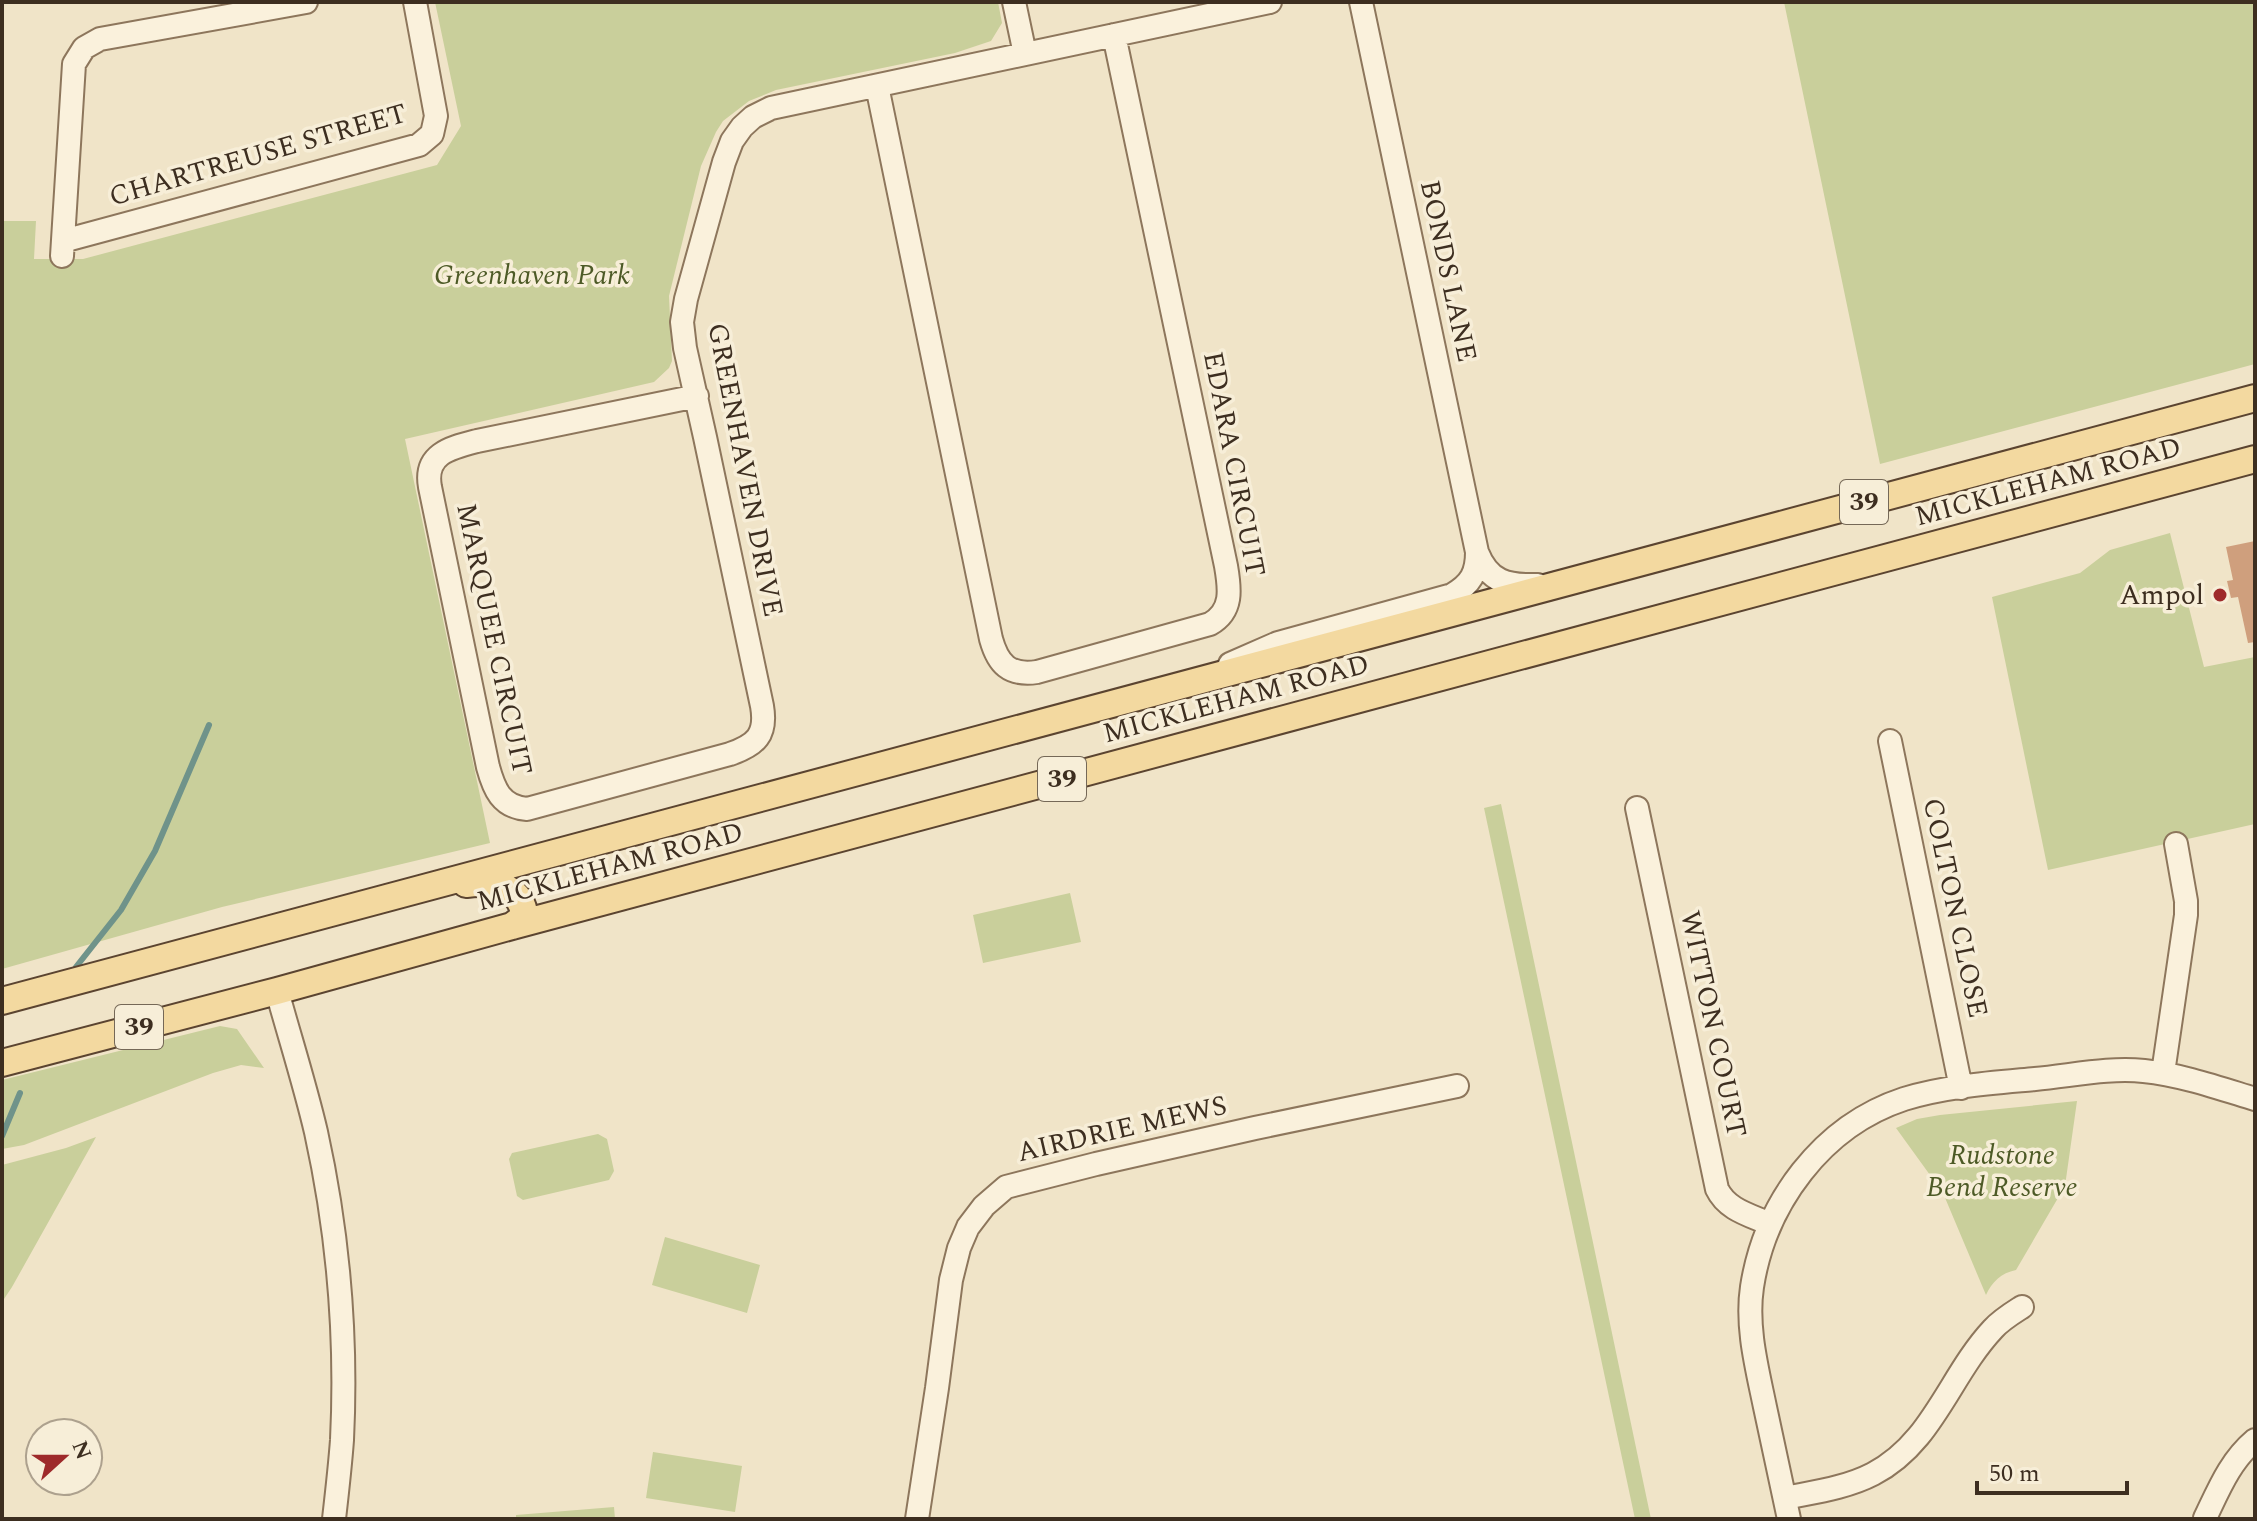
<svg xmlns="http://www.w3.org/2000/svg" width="2257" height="1521" font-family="Spectral,serif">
  <rect width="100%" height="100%" fill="#f0e4c8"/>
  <!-- green -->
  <path fill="#c9cf9b" d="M435 2H998L1002 23 991 41 955 53 776 90 749 101 723 121 716 132 701 166 669 296 672 361 669 368 654 382 405 439 490 843 222 907 2 969V221H36L34 259H83L437 165 461 126Z
    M1784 2H2255V364L1880 464Z
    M2170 533 2204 667 2255 657V824L2048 870 1992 597 2080 573 2110 550Z
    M1501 804 1651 1519H1635L1484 808Z
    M1070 893 1081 942 983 963 973 915Z
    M220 1026 237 1029 264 1068 241 1065 213 1073 24 1145 2 1149V1080Z
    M2077 1101 2065 1186 2016 1270C2001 1273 1992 1282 1986 1295L1943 1193 1896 1128 1917 1119 1940 1115Z
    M598 1134 607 1139 614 1171 609 1180 523 1200 517 1196 509 1159 512 1153Z
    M96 1137 12 1287 2 1302V1165L66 1148Z
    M665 1237 760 1265 747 1313 652 1285Z
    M653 1452 742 1466 735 1512 646 1498Z
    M614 1507 615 1519H516V1515Z"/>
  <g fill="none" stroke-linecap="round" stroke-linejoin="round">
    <!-- stream -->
    <path stroke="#6f938a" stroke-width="6" d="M76 967 121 910 155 851 209 725
      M2 1136 20 1093"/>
  </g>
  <!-- building -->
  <path fill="#cf9f7d" d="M2255 541V642L2248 643 2238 597 2231 598 2227 581 2233 580 2226 547Z"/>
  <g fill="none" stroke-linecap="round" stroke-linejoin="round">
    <!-- minor casing -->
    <g stroke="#8d765c" stroke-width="26">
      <path id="minor" d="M1014 2 1025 54
        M1361 2 1477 552C1489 582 1507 586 1538 585
        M877 86 991 639C998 664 1009 676 1037 672L1210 624C1233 611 1230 589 1226 566L1114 35
        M63 241 419 145 432 134 436 116 415 2
        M62 256 74 64 84 48 100 39 306 2
        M697 396 477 441C450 448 424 454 430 487L488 767C494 789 501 807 527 809L730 754C756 745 767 735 762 706L705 437 685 348 682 322 686 299 724 162 732 141 742 127 753 117 771 108 1270 2
        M1230 664 1278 643 1452 595C1471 584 1477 573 1477 552
        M1890 741 1961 1088
        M1637 808 1717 1189C1727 1210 1750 1215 1770 1224
        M277 991C290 1038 305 1085 316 1132 338 1232 347 1338 342 1440 340 1467 337 1493 334 1519
        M2163 1073 2186 915V901L2176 844
        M1785 1498C1814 1492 1846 1488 1873 1474 1933 1443 1949 1376 1993 1329 2001 1320 2011 1314 2022 1307
        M2205 1518C2219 1489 2230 1461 2255 1440
        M917 1519 937 1388 951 1280 959 1248 968 1227 984 1206 1006 1187 1096 1164 1255 1128 1457 1086
        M1789 1519C1781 1482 1773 1444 1765 1407 1757 1368 1746 1327 1752 1287 1765 1203 1822 1126 1904 1099 1946 1086 1992 1083 2035 1079 2070 1076 2109 1067 2144 1071 2182 1075 2219 1088 2255 1099"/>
    </g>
    <!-- major casing -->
    <g stroke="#5b4430" stroke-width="30">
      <path id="major" d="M466 884C490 881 518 884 524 912L520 920 512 926
        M2 1001 2255 398
        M2 1063 277 991 512 926 2255 459"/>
    </g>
    <!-- minor -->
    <use href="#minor" stroke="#faf1dc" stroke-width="22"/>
    <!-- major -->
    <use href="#major" stroke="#f3d9a0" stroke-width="26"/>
  </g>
  <!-- markers -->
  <circle fill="#9e2a2b" stroke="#f7eed8" stroke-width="3" cx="2220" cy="595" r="8"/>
  <g text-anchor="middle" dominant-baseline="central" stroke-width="7" stroke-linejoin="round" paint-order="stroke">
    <!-- shield labels -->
    <g fill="#f7eed8" stroke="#756857" stroke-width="2">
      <rect x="1840" y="480" width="48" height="44" rx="6"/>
      <rect x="1038" y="757" width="48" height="44" rx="6"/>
      <rect x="115" y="1005" width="48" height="44" rx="6"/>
    </g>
    <g font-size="26" font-weight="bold" fill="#3d2e20">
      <text x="1864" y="502">39</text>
      <text x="1062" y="779">39</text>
      <text x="139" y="1027">39</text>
    </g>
    <!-- street labels -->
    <g font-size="28" fill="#3d2e20" stroke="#f7eed8">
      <text transform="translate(258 155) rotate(-16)">CHARTREUSE STREET</text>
      <text transform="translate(1448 271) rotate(78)">BONDS LANE</text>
      <text transform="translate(1234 464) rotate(79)">EDARA CIRCUIT</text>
      <text transform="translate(745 470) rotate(79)">GREENHAVEN DRIVE</text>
      <text transform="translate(2048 482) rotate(-15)">MICKLEHAM ROAD</text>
      <text transform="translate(494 639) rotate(78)">MARQUEE CIRCUIT</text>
      <text transform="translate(1236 699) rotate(-15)">MICKLEHAM ROAD</text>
      <text transform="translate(610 867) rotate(-15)">MICKLEHAM ROAD</text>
      <text transform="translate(1955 908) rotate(78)">COLTON CLOSE</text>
      <text transform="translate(1713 1024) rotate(78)">WITTON COURT</text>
      <text transform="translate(1122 1129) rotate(-13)">AIRDRIE MEWS</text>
    </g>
    <!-- park labels -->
    <g font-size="28" font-style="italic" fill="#4d5a26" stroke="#f7eed8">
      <text x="532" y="275">Greenhaven Park</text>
      <text x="2002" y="1155">Rudstone<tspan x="2002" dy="32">Bend Reserve</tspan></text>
    </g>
    <!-- poi labels -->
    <g font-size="28" fill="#3d2e20" stroke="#f7eed8" text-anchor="end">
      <text x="2204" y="595">Ampol</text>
    </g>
  </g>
  <!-- border -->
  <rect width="2257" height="1521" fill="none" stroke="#3d2e20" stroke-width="8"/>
  <!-- north arrow -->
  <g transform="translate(64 1457) rotate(69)"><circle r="38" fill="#f7eed8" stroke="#ada18e" stroke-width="2"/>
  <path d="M0-6L14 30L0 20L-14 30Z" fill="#9e2a2b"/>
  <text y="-12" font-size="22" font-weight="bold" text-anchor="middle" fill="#3d2e20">N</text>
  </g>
  <!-- scale -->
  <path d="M1977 1481v12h150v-12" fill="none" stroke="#3d2e20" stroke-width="4"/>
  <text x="1989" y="1481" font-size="24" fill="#3d2e20" stroke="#f7eed8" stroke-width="6" paint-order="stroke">50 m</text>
</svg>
